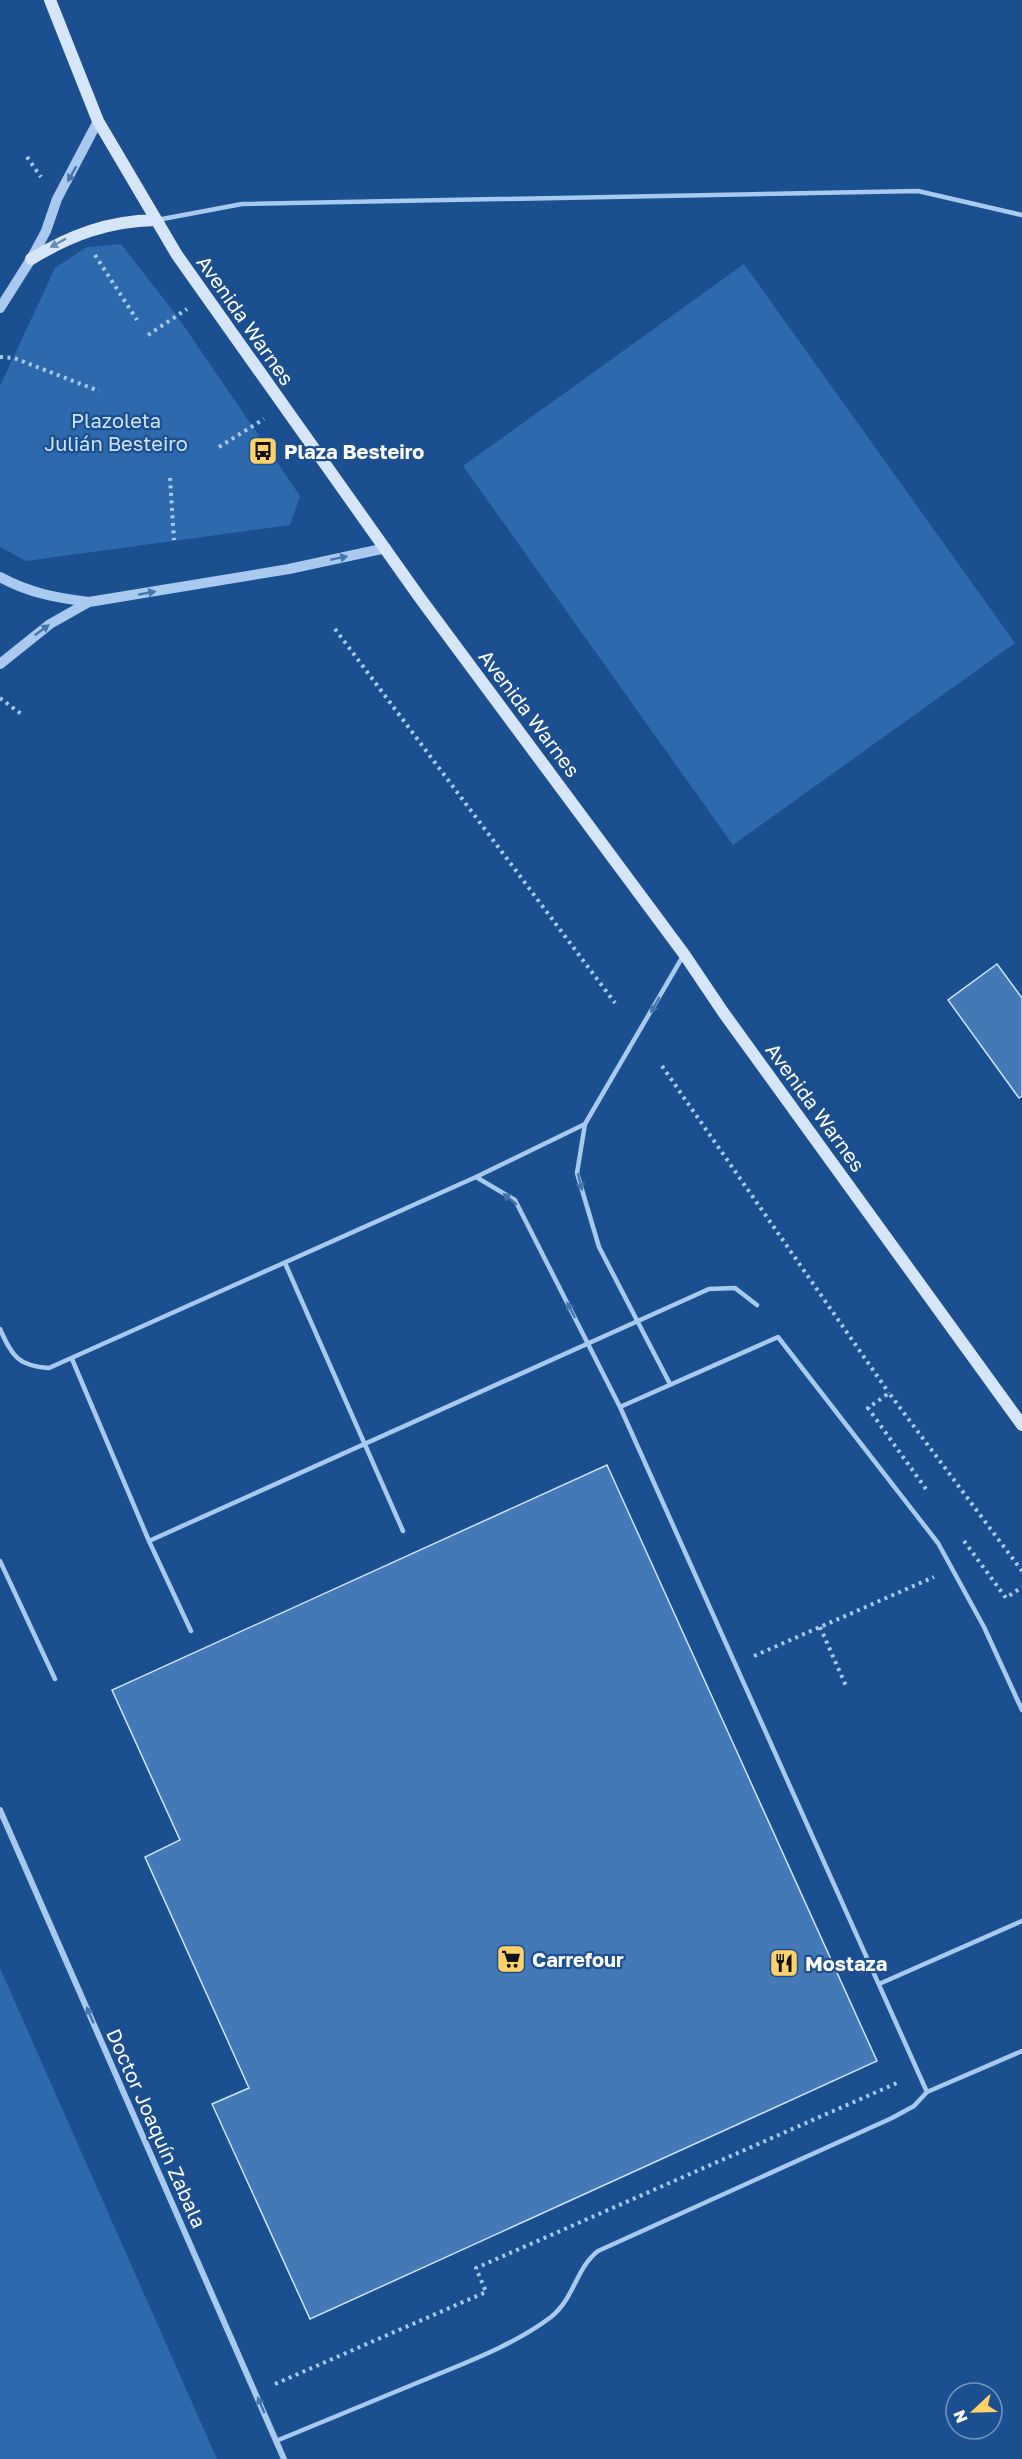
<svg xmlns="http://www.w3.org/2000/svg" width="1022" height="2459" font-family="'Golos Text',sans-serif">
  <rect width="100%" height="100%" fill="#1b4f8f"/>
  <!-- green -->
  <path fill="#2e69ad" d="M121 244 177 316 300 496 290 525 26 561 0 547V386L55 268 87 247Z
    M744 264 1015 643 733 845 463 466Z
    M0 1968 217 2459H0Z"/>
  <!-- building -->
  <path fill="#4478b7" stroke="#cfe3fa" stroke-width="1.5" d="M997 964 1022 998V1096L1019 1098 948 1000Z
    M607 1465 877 2061 310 2319 212 2104 249 2088 145 1857 180 1840 112 1690Z"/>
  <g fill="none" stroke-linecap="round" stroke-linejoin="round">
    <!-- path -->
    <path stroke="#a9c9ee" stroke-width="4" stroke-dasharray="3 4.5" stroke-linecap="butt" d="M27 157 41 177
      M95 255 137 320
      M148 335 187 309
      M0 357 14 358 99 391
      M219 447 264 419
      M170 478 174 540
      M335 629 615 1003
      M0 698 24 716
      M662 1066 889 1393
      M926 1489 868 1408 889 1393 1022 1571
      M964 1541 1006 1598 1022 1587
      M820 1627 846 1686
      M754 1656 934 1577
      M275 2384 486 2292 476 2268 897 2083 896 2081"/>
    <!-- service -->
    <path stroke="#a9c9ee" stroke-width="4.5" d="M157 220 242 204 918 191 1022 215
      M476 1177 515 1200 620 1407 927 2092
      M285 1263 403 1531
      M0 1329C12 1356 18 1366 49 1368L476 1177 585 1124
      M72 1359 149 1541 191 1631
      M670 1384 599 1247 577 1173 585 1124 683 956
      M620 1407 778 1337 938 1543 984 1627 1022 1710
      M149 1541 709 1289 735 1288 757 1305
      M0 1561 55 1679
      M879 1984 1022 1921
      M276 2441C325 2421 375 2400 424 2380 467 2362 514 2345 551 2317 574 2299 576 2268 598 2251L892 2118 914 2106 927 2092 1022 2051"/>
    <!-- minor -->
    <path stroke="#a9c9ee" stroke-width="6" d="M0 1810 284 2459"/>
    <!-- tertiary -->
    <path stroke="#a9c9ee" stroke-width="10" d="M0 308 31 259 46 231 57 199 98 121
      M0 577C29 593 57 598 89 602
      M0 664 50 624 89 602 289 569 386 548"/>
    <!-- secondary -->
    <path stroke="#d6e6fa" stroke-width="12" d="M50 0 98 121 177 255 420 598 684 954 723 1012 1022 1425
      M31 259C71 235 108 221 155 220"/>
  </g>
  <!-- one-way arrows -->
  <defs><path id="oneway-solid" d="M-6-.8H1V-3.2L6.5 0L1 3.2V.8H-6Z" transform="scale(1.5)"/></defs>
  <g fill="#4674ac">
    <use href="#oneway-solid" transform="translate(72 174) rotate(119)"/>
    <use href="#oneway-solid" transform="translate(339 558) rotate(-12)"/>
    <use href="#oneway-solid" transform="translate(147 593) rotate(-10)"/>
    <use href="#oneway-solid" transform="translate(42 630) rotate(-36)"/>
    <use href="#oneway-solid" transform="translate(655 1005) rotate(120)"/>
    <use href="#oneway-solid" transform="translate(580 1182) rotate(76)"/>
    <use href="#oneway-solid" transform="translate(510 1199) rotate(-140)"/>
    <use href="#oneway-solid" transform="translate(571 1310) rotate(-117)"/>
    <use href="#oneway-solid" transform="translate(90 2015) rotate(-114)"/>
    <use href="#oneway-solid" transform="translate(261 2405) rotate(-113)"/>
  </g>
  <use fill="#668bba" href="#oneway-solid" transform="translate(58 243) rotate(151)"/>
  <!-- icons -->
  <defs>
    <g id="bus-square" transform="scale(1.5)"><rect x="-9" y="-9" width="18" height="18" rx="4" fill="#ffd166" stroke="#1b4f8f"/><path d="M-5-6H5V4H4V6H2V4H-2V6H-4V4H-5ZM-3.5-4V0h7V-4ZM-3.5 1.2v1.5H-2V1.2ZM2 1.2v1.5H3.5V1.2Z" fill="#111"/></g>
    <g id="supermarket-square" transform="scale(1.5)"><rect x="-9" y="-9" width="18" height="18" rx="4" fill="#ffd166" stroke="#1b4f8f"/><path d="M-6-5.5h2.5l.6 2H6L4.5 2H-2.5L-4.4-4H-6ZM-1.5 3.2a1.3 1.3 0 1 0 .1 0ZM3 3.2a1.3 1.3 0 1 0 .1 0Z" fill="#111"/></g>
    <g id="restaurant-square" transform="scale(1.5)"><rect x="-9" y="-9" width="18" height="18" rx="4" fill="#ffd166" stroke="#1b4f8f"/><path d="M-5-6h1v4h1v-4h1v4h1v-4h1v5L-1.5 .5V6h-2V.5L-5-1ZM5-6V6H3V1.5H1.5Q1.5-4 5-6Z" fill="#111"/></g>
  </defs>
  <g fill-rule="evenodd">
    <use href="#bus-square" x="263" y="451"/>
    <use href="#supermarket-square" x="511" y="1959"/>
    <use href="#restaurant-square" x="784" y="1963"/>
  </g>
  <g text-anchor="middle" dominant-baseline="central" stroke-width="4.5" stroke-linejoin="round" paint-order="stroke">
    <!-- street labels -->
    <g font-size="20" fill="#fff" stroke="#1b4f8f">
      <text transform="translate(246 320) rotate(55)">Avenida Warnes</text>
      <text transform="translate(530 713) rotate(53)">Avenida Warnes</text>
      <text transform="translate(816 1107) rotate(54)">Avenida Warnes</text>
      <text transform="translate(157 2128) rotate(66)">Doctor Joaquín Zabala</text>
    </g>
    <!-- park labels -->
    <g font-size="20" fill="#cfe3fa" stroke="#1b4f8f">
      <text x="116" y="420">Plazoleta<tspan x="116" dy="23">Julián Besteiro</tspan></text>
    </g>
    <!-- poi labels -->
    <g font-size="20" font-weight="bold" fill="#fff" stroke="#1b4f8f" text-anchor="start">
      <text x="284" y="451">Plaza Besteiro</text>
      <text x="532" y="1959">Carrefour</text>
      <text x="805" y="1963">Mostaza</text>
    </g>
  </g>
  <!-- north arrow -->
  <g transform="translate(974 2411) rotate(248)"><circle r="28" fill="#1b4f8f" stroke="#7695bc" stroke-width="1.5"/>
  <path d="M0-4.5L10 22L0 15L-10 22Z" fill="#ffd166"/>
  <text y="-9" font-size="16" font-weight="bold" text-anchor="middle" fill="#ffffff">N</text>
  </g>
</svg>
